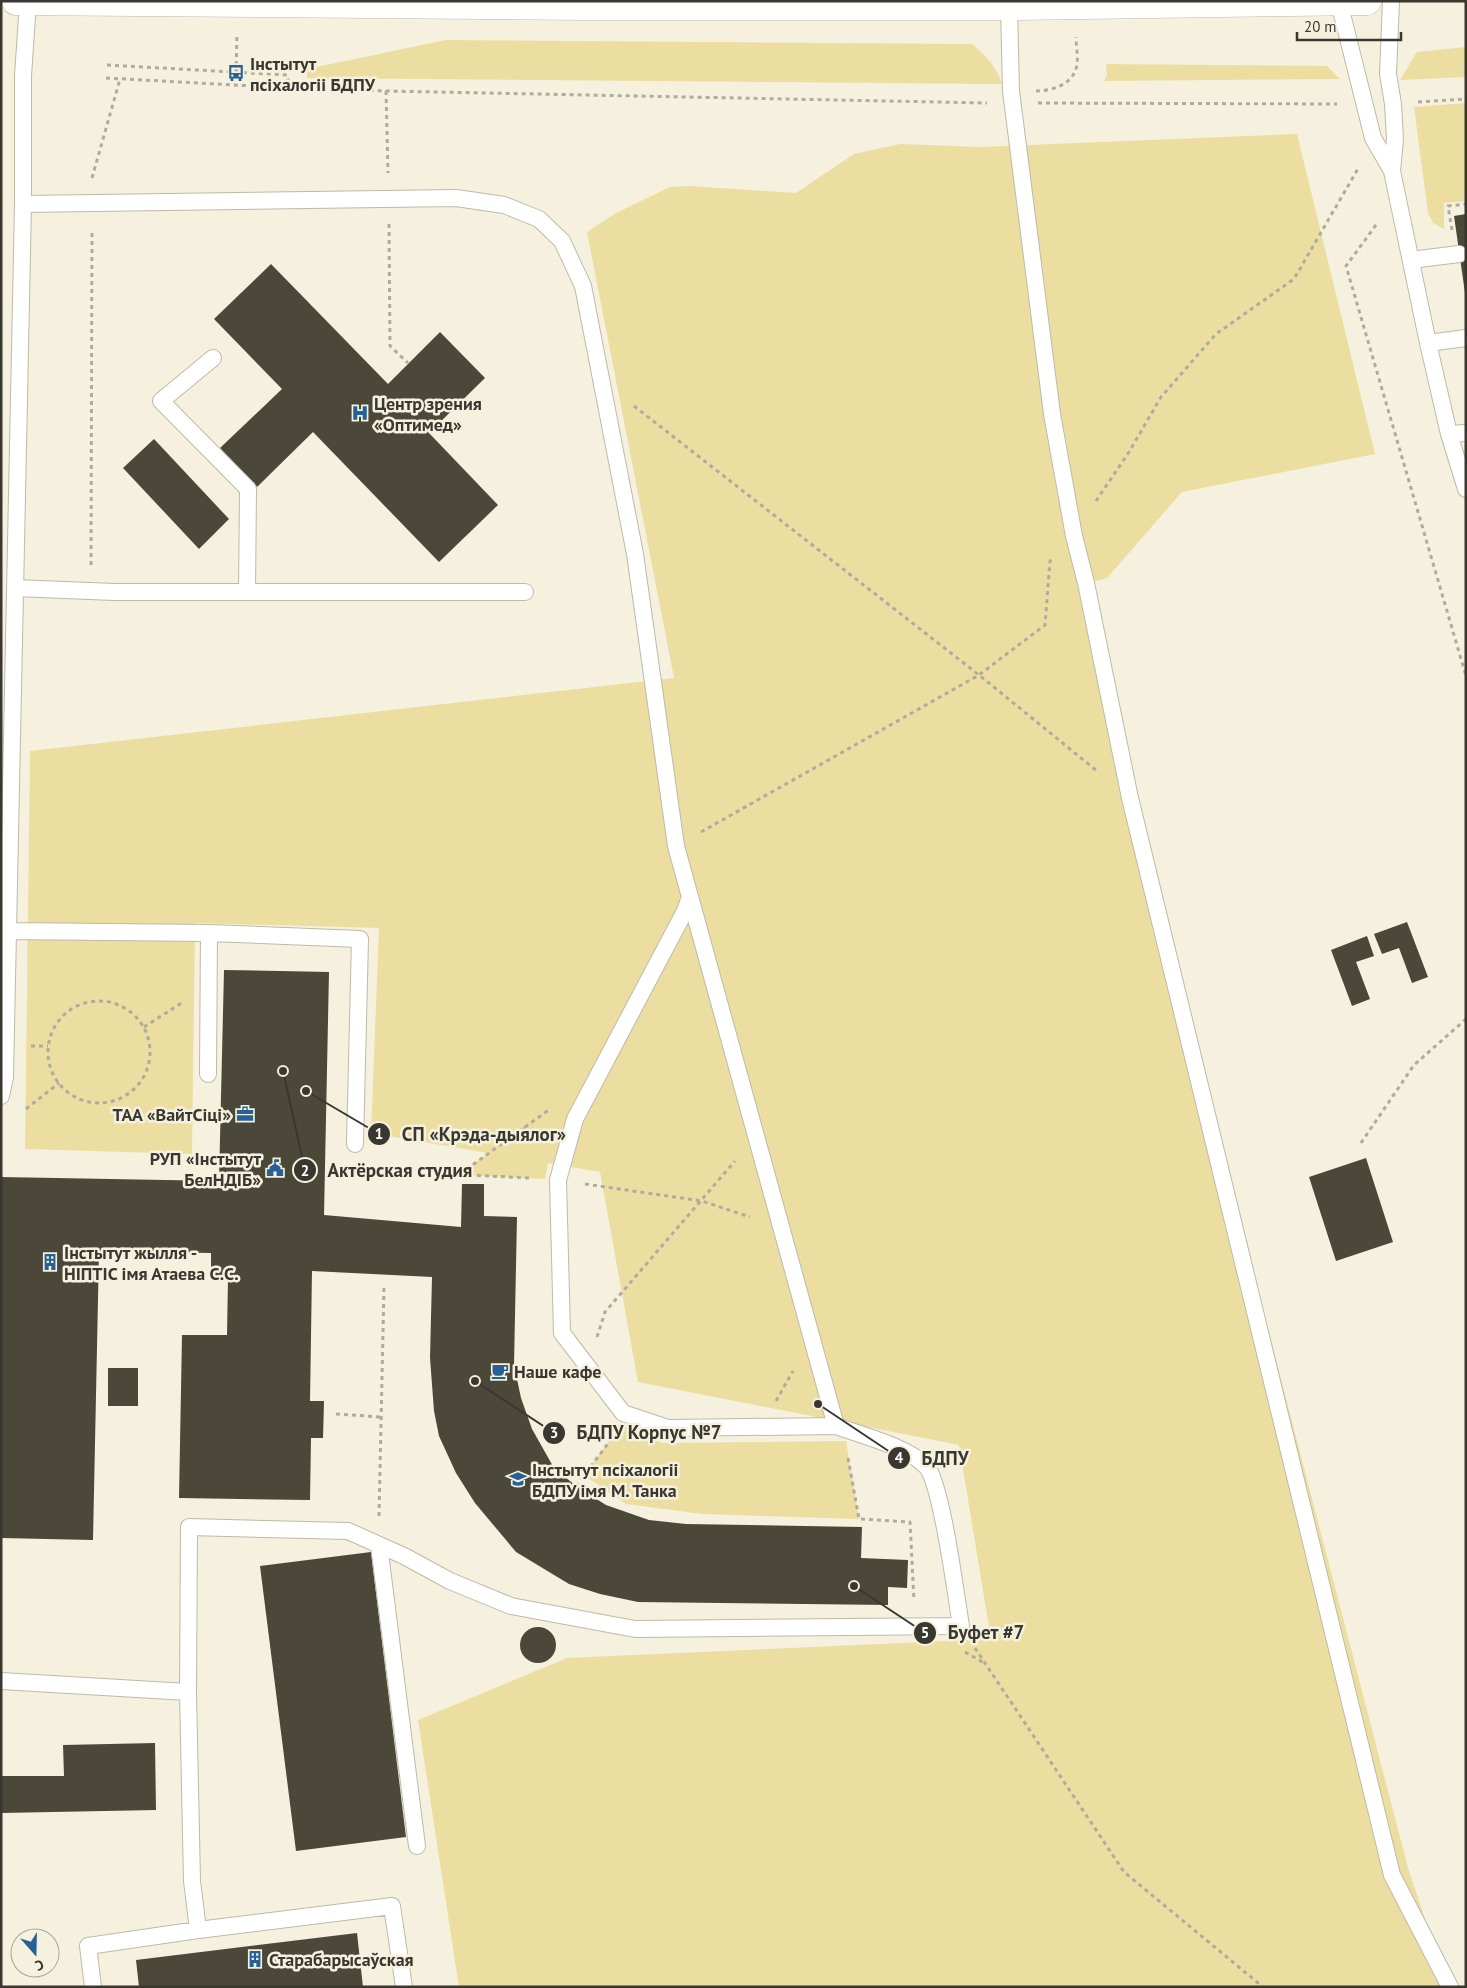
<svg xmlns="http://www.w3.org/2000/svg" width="1467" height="1988" font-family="'PT Sans',sans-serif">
  <rect width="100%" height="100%" fill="#f5f1de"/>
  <!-- green -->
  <path fill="#ecdea0" d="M446 40 972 44C986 56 996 66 1002 84L307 78V69Z
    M1466 47V77L1400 80 1417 52Z
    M1106 64 1327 66 1340 79 1104 81 1107 75Z
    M1466 103V201L1444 203V229L1433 223 1428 213 1414 107Z
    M1297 134 1375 454 1182 492 1107 578 1087 583 1130 798 1408 1868 1448 1987H459L418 1720 567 1658 991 1639 959 1445 638 1382 600 1172 548 1163 545 1179 459 1175 488 1153 371 1133 379 928 195 923 192 1154 25 1149 30 751 674 678 587 232 616 213 670 187 690 186 796 193 854 154 900 144 981 147Z
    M622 1424 662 1443 846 1441 859 1519 702 1514 626 1504 584 1475Z"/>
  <!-- building -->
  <path fill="#4b4839" d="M1466 214V293H1465L1454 216Z
    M271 264 388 384 440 332 485 378 429 433 498 505 439 562 313 432 257 487 220 448 282 389 214 319Z
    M154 439 229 519 199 549 123 468Z
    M1407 922 1428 977 1412 983 1399 948 1382 954 1374 934Z
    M1367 936 1374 956 1356 962 1370 999 1352 1006 1331 950Z
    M224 970 329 972 324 1215 461 1227 462 1184H484V1216L517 1217 514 1365 521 1398 532 1429 554 1468 576 1486 606 1505 649 1520 686 1524 862 1527 861 1558 908 1560 907 1588 888 1587V1605L638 1602 600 1594 569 1584 516 1552 475 1503 456 1473 439 1436 434 1411 430 1358 432 1277 312 1271 310 1401H324L323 1438H311L310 1500 179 1498 182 1335H227L228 1278 211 1277V1253L99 1251 93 1540 1 1538V1177L219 1181Z
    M1366 1158 1393 1242 1336 1261 1309 1177Z
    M108 1368H138V1406H108Z
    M371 1552 406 1837 296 1851 260 1566Z
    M520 1645a18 18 0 1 1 36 0a18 18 0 1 1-36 0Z
    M155 1743 156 1810 1 1813V1776H64L63 1745Z
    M357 1933 363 1987H139L136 1960Z"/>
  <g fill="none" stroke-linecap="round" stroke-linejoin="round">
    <!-- lane casing -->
    <g stroke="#bebaa8" stroke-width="18">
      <path id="lane" d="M1391 1 1388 74 1393 104 1395 139 1392 171
        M1339 2 1373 138 1392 171 1428 343 1449 434 1466 489
        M1009 6 1011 91 1052 414 1074 536 1086 583 1130 798 1392 1875 1450 1987
        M23 204 456 198 504 205 539 219 562 241 583 286 635 554 676 846 836 1426 668 1428 623 1413 562 1333 558 1180 575 1119 685 911 690 897
        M1411 260 1459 254
        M1428 343 1466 338
        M213 358 161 401 248 489 247 592
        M1449 434 1466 433
        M15 588 114 592H525
        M8 931 209 933 360 939 355 1144
        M208 1074 209 933
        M1 1096 5 1077 23 204V76L28 1
        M379 1545 417 1846
        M1 1681 188 1692
        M198 1930 192 1881 188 1692 189 1527 348 1531 404 1556 450 1581 511 1606 635 1629 961 1626C956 1597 942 1483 926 1466 908 1447 861 1435 836 1426
        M93 1987 88 1946 198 1930 392 1906 404 1987"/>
    </g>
    <!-- secondary casing -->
    <g stroke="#bebaa8" stroke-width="29">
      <path id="secondary" d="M16 1 585 6H1009L1367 1"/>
    </g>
    <!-- path -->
    <path stroke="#afac9d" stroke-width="3" stroke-dasharray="4 4" stroke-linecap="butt" d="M107 65 287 75 290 88
      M236 73 237 33
      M106 78 290 88 386 91 987 103
      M386 91 388 173
      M1036 91C1051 91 1071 85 1076 69 1079 60 1076 46 1076 37
      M1418 102 1466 99
      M1038 103 1337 104
      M92 178 120 79
      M389 224 390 346 408 363
      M1376 225 1346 266 1466 676
      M1452 230 1448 206 1466 204
      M634 406 979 675 1097 771
      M1096 501 1129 452 1161 397 1216 334 1294 279 1359 167
      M91 565 92 229
      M701 832 979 675 1045 625 1050 561 1053 557
      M48 1052a51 51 0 1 1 102 0a51 51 0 1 1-102 0Z
      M144 1027 183 1002
      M31 1046H48
      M26 1109 59 1083
      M523 1128 541 1140
      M1361 1143 1414 1065 1466 1019
      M445 1174 531 1178
      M460 1174 550 1109
      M585 1184 702 1201 750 1217
      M597 1337 605 1312 735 1161
      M776 1401 793 1371
      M336 1414 381 1417
      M848 1458 859 1519 910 1522 914 1601
      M576 1486 613 1437
      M379 1516 384 1286
      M975 1648 1124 1872 1263 1987
      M965 1652 986 1664"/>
    <!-- lane -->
    <use href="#lane" stroke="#fff" stroke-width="16"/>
    <!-- secondary -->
    <use href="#secondary" stroke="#fff" stroke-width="28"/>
  </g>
  <!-- icons -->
  <defs>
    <g id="bus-bare" transform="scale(1.35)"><path d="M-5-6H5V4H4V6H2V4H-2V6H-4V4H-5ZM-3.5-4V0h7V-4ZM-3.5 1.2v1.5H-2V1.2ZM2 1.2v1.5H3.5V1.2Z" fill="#256097" stroke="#f5f1de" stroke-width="2.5" paint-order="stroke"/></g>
    <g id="hospital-bare" transform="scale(1.35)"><path d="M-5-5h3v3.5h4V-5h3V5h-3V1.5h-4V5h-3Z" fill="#256097" stroke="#f5f1de" stroke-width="2.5" paint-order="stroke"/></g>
    <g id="office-bare" transform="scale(1.35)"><path d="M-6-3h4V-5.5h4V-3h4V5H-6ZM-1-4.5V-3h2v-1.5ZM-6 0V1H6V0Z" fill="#256097" stroke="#f5f1de" stroke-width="2.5" paint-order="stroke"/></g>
    <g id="civic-bare" transform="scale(1.35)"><path d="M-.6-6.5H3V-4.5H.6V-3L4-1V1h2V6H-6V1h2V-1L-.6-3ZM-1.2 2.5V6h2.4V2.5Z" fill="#256097" stroke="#f5f1de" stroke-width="2.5" paint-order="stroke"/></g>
    <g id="building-bare" transform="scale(1.35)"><path d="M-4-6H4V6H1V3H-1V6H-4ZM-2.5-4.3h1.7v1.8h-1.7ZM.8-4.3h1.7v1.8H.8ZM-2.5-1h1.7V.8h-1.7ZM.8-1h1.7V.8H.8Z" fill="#256097" stroke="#f5f1de" stroke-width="2.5" paint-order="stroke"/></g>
    <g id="cafe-bare" transform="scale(1.35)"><path d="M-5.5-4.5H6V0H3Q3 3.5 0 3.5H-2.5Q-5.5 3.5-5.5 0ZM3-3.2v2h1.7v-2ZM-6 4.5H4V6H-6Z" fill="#256097" stroke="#f5f1de" stroke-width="2.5" paint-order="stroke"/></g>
    <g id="university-bare" transform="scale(1.35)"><path d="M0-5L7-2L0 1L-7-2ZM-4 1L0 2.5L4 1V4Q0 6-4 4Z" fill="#256097" stroke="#f5f1de" stroke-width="2.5" paint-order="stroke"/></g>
  </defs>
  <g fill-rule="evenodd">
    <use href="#bus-bare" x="236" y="73"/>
    <use href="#hospital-bare" x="360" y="413"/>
    <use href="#office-bare" x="245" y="1114"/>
    <use href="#civic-bare" x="275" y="1168"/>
    <use href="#building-bare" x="50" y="1262"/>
    <use href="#cafe-bare" x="500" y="1371"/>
    <use href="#university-bare" x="518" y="1479"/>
    <use href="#building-bare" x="255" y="1959"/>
  </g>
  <g text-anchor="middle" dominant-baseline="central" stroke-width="5" stroke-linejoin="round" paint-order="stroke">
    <!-- poi labels -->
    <g font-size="18" font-weight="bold" fill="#393730" stroke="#f5f1de" text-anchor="start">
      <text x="250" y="63">Інстытут<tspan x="250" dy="21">псіхалогіі БДПУ</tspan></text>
      <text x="374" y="403">Центр зрения<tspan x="374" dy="21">«Оптимед»</tspan></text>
      <text x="231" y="1114" text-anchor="end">ТАА «ВайтСіці»</text>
      <text x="261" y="1158" text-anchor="end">РУП «Інстытут<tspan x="261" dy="21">БелНДІБ»</tspan></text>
      <text x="64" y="1252">Інстытут жылля -<tspan x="64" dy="21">НІПТІС імя Атаева С.С.</tspan></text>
      <text x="514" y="1371">Наше кафе</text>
      <text x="532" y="1469">Інстытут псіхалогіі<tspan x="532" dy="21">БДПУ імя М. Танка</tspan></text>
      <text x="269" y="1959">Старабарысаўская</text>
    </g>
  </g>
  <!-- callouts -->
  <path fill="none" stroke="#393730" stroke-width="2" d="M306 1091L379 1134M283 1071L305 1170M475 1381L554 1433M818 1404L899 1458M854 1586L925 1633"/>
  <g fill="#393730" stroke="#f5f1de" stroke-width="2">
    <circle cx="306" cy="1091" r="5"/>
    <circle cx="283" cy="1071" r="5"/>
    <circle cx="475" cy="1381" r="5"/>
    <circle cx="818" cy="1404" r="5"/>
    <circle cx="854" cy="1586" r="5"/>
    <circle cx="379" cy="1134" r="12"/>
    <circle cx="305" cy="1170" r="12"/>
    <circle cx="554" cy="1433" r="12"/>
    <circle cx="899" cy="1458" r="12"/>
    <circle cx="925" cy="1633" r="12"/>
  </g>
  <g font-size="15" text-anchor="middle" font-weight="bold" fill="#fff">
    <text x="379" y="1139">1</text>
    <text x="305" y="1176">2</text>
    <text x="554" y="1438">3</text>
    <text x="899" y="1463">4</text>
    <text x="925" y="1638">5</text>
  </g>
  <g font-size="19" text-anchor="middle" font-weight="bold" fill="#393730" stroke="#f5f1de" stroke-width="5" stroke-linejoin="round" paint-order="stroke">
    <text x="484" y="1141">СП «Крэда-дыялог»</text>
    <text x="400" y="1177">Актёрская студия</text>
    <text x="649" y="1439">БДПУ Корпус №7</text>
    <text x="945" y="1465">БДПУ</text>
    <text x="986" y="1639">Буфет #7</text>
  </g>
  <!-- border -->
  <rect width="1467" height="1988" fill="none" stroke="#393730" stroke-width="5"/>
  <!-- north arrow -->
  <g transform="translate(35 1953) rotate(160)"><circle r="24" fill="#f5f1de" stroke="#aaa798"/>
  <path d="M0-4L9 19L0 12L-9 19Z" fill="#256097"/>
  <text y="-8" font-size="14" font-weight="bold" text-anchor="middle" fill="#393730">С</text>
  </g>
  <!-- scale -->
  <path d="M1297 32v8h104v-8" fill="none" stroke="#393730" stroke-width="2.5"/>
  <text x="1304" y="32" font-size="15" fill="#393730" stroke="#f5f1de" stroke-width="4" paint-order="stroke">20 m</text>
</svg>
